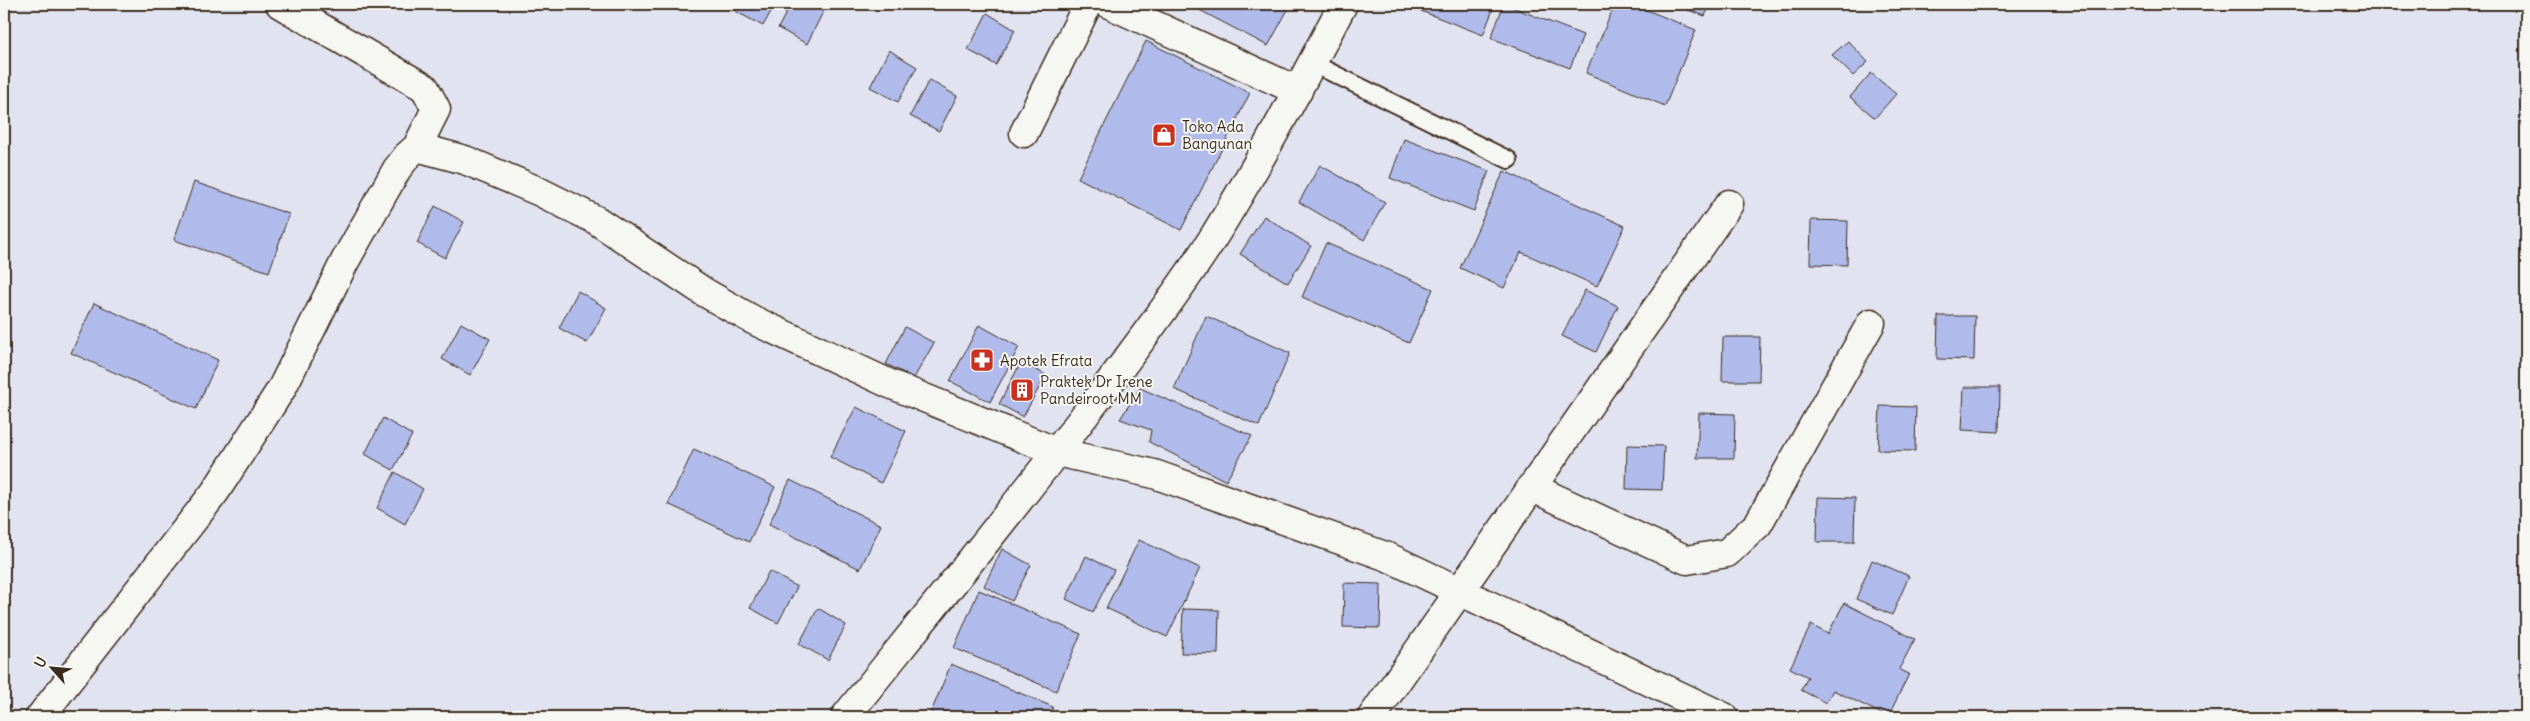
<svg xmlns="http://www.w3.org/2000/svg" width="2530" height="721" font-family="Delius,sans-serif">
  <rect width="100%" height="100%" fill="#e1e4f0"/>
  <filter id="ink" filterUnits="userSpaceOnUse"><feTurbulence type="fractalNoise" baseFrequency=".02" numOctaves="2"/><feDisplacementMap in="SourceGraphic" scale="10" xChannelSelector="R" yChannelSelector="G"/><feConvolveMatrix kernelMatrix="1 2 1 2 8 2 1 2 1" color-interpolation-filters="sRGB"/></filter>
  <g filter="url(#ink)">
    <!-- building -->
    <path fill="#b0bbeb" stroke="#3b2a1e" d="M739 4H775L763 26 735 11Z
      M791 4H818L825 8 807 44 778 28Z
      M921 4H936L933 10Z
      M1188 4H1291L1268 46Z
      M1403 4H1495L1483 35Z
      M1504 4 1583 35 1570 68 1491 38Z
      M1615 4H1632L1696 30 1665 106 1586 73Z
      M1671 4H1710L1705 16Z
      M987 13 1015 30 996 65 968 50Z
      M1146 41 1250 93 1181 230 1078 178Z
      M1848 41 1868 62 1853 76 1832 55Z
      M889 50 917 67 898 102 870 87Z
      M1871 73 1896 94 1875 118 1850 97Z
      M929 80 957 96 939 131 910 116Z
      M1404 139 1489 171 1474 211 1390 178Z
      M1320 165 1385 202 1364 240 1299 202Z
      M1504 171 1625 226 1597 286 1521 252 1504 288 1460 268Z
      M194 182 289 214 269 272 174 240Z
      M435 206 464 222 445 258 417 243Z
      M1264 216 1311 246 1288 283 1240 254Z
      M1811 220 1848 221 1847 265 1810 264Z
      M1326 243 1433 289 1409 343 1302 297Z
      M1585 290 1618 306 1596 352 1562 336Z
      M578 291 606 308 587 343 559 328Z
      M94 303 218 360 196 409 71 353Z
      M1206 316 1290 353 1259 426 1174 389Z
      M1938 316H1975L1974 360 1937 359Z
      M461 323 490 339 470 375 442 359Z
      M979 325 1019 347 990 402 950 381Z
      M905 327 934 343 914 378 886 364Z
      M1723 337H1760L1759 381H1722Z
      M1021 362 1046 375 1023 417 999 404Z
      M1964 387H2000L1999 432 1962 430Z
      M1140 388 1252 436 1226 481 1149 442 1151 430 1120 419Z
      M1880 406 1916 407 1915 451 1878 450Z
      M856 407 906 431 881 483 830 457Z
      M1699 413 1735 414 1734 458H1697Z
      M383 418 412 435 393 470 365 454Z
      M1627 445 1664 446 1662 490 1626 489Z
      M694 449 775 487 749 542 668 504Z
      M395 472 423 489 405 524 377 508Z
      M790 480 881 525 860 569 769 524Z
      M1818 497 1855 498 1854 542H1817Z
      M1139 540 1200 568 1167 637 1106 608Z
      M1002 549 1031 565 1012 601 984 586Z
      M1086 556 1114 570 1093 612 1066 599Z
      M1872 560 1909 576 1892 615 1856 599Z
      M769 571 797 587 778 623 750 608Z
      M1344 583 1381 584 1380 628 1343 627Z
      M979 590 1081 634 1056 691 954 648Z
      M1844 603 1915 639 1899 669 1909 674 1888 717 1833 690 1826 703 1801 690 1808 677 1790 668 1811 625 1828 634Z
      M818 608 846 625 828 660 799 644Z
      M1183 609 1219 610 1218 654 1181 653Z
      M951 664 1053 707 1049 717H929Z"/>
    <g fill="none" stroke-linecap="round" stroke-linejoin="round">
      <!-- lane casing -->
      <g stroke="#3b2a1e" stroke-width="20">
        <path id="lane" d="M1312 63 1509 160"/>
      </g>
      <!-- street casing -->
      <g stroke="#3b2a1e" stroke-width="31">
        <path id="street" d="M1109 4 1298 91
          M1024 133 1088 4
          M417 147 465 160 538 191 596 220 704 292 753 320 890 384 1057 452 1154 474 1388 557 1724 717
          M1531 487 1687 560 1727 553 1758 524 1871 323
          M40 717 215 492 282 388 345 261 397 169 408 155 417 147 436 109 425 88 280 4
          M1372 717 1729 204"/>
      </g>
      <!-- secondary casing -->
      <g stroke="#3b2a1e" stroke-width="31">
        <path id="secondary" d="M845 717C931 610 1018 504 1101 394 1138 344 1177 294 1211 241 1259 165 1301 84 1343 4"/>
      </g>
      <!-- lane -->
      <use href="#lane" stroke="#f6f6f2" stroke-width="16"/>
      <!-- street -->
      <use href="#street" stroke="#f6f6f2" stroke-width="28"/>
      <!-- secondary -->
      <use href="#secondary" stroke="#f6f6f2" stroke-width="28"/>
    </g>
  </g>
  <!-- icons -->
  <defs>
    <g id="shop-square" transform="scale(1.25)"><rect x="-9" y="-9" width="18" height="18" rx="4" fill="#c8321e" stroke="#f6f6f2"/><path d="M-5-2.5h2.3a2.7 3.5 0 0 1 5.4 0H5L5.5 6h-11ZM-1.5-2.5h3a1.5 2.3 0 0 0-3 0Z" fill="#fff"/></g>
    <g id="pharmacy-square" transform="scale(1.25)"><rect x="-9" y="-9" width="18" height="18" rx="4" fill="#c8321e" stroke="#f6f6f2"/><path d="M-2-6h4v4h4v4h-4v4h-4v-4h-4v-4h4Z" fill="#fff"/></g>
    <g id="building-square" transform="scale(1.25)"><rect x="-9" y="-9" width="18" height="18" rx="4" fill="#c8321e" stroke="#f6f6f2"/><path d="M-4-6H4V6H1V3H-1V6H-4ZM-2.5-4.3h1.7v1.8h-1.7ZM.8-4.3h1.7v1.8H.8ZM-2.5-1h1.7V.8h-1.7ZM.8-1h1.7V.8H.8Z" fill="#fff"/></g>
  </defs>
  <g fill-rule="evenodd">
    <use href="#shop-square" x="1164" y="135"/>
    <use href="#pharmacy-square" x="982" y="360"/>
    <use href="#building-square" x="1022" y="390"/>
  </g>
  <g text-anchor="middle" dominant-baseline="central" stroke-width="4" stroke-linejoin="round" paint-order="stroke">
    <!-- poi labels -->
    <g font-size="15" fill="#3b2a1e" stroke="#f6f6f2" text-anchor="start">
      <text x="1182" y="126">Toko Ada<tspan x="1182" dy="17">Bangunan</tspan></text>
      <text x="1000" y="360">Apotek Efrata</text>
      <text x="1040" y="381">Praktek Dr Irene<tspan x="1040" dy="17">Pandeiroot MM</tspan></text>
    </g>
  </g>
  <!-- margin -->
  <rect width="2530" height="721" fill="none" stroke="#f6f6f2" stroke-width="20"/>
  <rect x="10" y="10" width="2510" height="701" fill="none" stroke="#3b2a1e" stroke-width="2" filter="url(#ink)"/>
  <!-- north arrow -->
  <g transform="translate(52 668) rotate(297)" stroke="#f6f6f2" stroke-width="4" paint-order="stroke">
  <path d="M0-4L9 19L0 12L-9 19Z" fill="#3b2a1e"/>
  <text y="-8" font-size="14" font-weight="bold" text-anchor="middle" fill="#3b2a1e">U</text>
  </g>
</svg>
